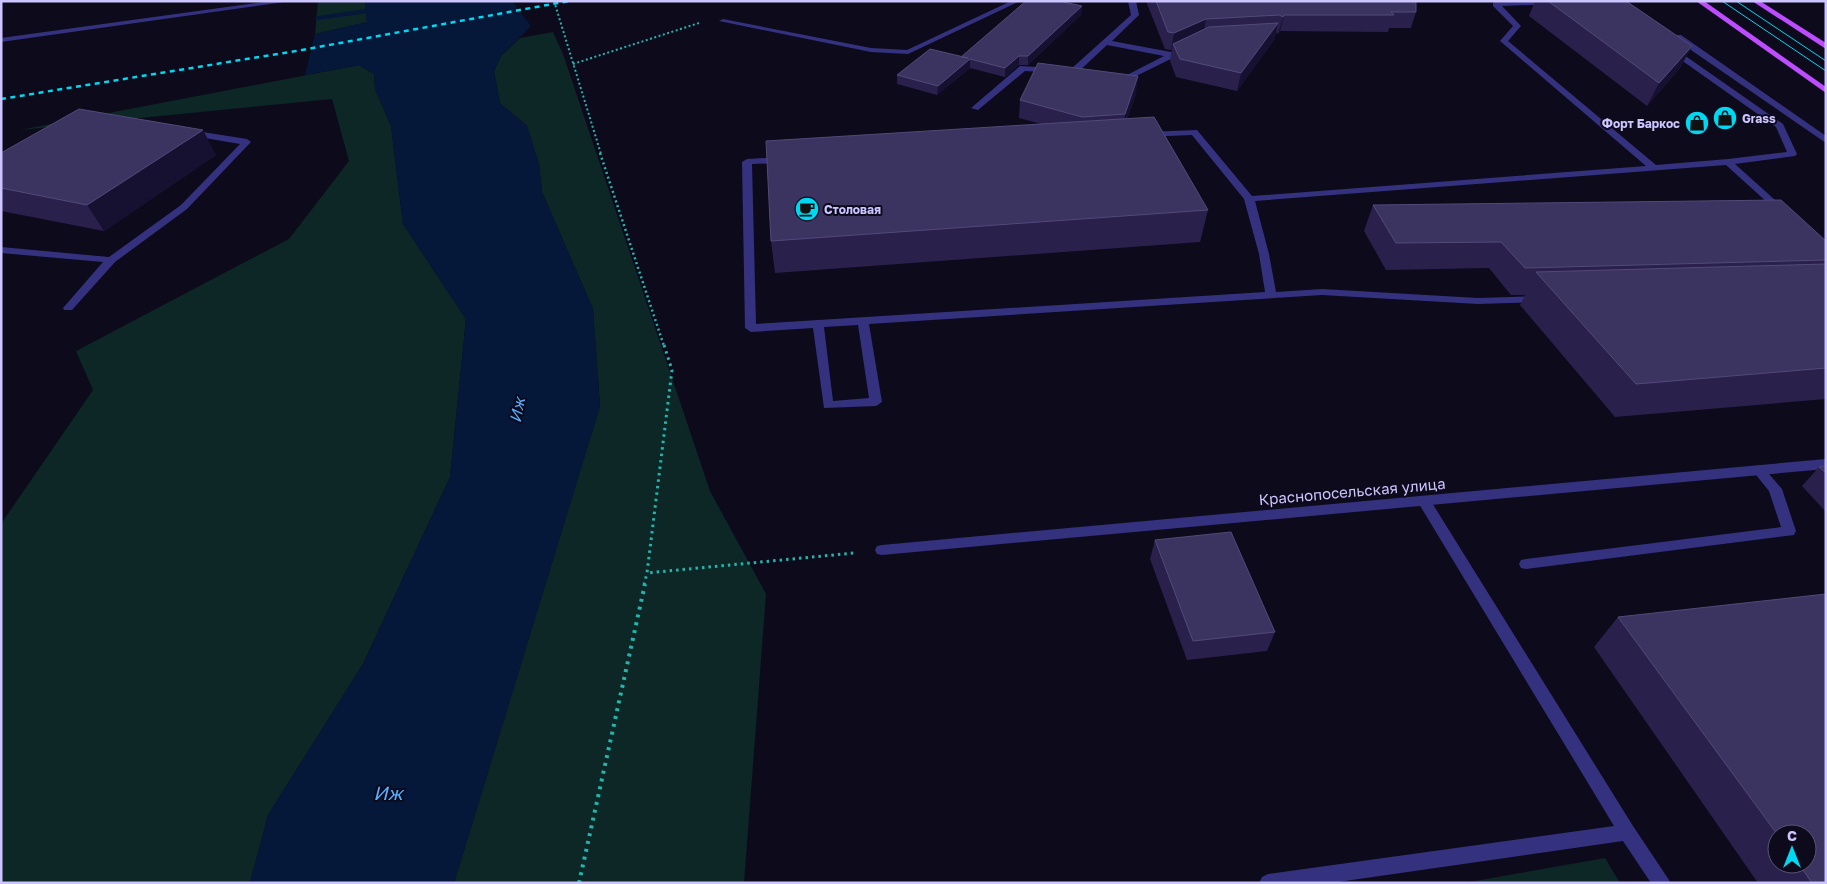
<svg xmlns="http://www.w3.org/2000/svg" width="1827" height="884" font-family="'Golos Text',sans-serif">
  <rect width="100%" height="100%" fill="#0d0a1c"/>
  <!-- green -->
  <path fill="#0d2726" d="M318 1H365L367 22 315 34Z
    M553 32 563 54 710 491 766 594 744 883H454L600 406 593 309 542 192 539 164 527 126 500 103 494 71 501 56 520 38Z
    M359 65 374 74 375 89 391 126 403 224 466 319 450 477 363 664 268 815 250 883H1V524L93 390 76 351 289 239 349 161 332 99 20 130Z
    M1605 858 1620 883H1464Z"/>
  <!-- water -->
  <path fill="#05183a" d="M365 1H512L531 26 501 56 494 71 500 103 527 126 539 164 542 192 593 309 600 406 454 883H250L268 815 363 664 450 477 466 319 403 224 391 126 375 89 374 74 359 65 305 75 315 34 367 22Z"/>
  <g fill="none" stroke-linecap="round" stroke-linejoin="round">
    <!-- stream -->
    <path fill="#05183a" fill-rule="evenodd" d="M365 9H368V13L318 20 314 18 318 16Z"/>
    <!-- path-far3 -->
    <path stroke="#24b4ac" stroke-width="2" stroke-dasharray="2 2.5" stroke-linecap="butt" d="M554 1 601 154
      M573 64 699 23"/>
    <!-- path-far2 -->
    <path stroke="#24b4ac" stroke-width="2.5" stroke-dasharray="2 3" stroke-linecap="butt" d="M600 153 664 346"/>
    <!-- path-far1 -->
    <path stroke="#24b4ac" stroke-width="3" stroke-dasharray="2.5 4" stroke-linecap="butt" d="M664 345 672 370 647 573 854 553
      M644 585 647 573"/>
    <!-- path -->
    <path stroke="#24b4ac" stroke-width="4" stroke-dasharray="3 5" stroke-linecap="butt" d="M579 883 645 584"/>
    <!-- lane -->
    <path fill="#34317f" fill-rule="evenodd" d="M271 1H292L1 42V38Z
      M1128 1H1136L1139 15 1112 41 1171 52 1186 46 1190 48 1189 50 1128 80 1114 77 1118 75H1127L1164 56 1107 45 1076 74 1025 71 978 110 971 108 1020 66 1071 69 1131 15Z
      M1581 1 1578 3 1502 6 1521 26 1508 41 1656 165 1728 159 1787 152 1776 127 1667 50 1674 48 1783 124 1797 154 1795 156 1735 164 1786 210V214H1780L1726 165 1255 201 1269 254 1276 292 1322 289 1478 298 1538 296 1543 299 1538 302 1478 304 1322 295 869 324 882 402 876 406 824 408 813 328 751 332 745 328 742 162 747 159 782 157 787 160 782 163 752 164 756 324 1265 292 1259 254 1244 199 1192 135 1143 137 1142 135 1146 132 1197 130 1252 196 1646 166 1500 41 1513 26 1493 6V2ZM858 325 869 398 833 401 824 327Z
      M190 130 247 139 251 142 187 209 115 262 72 310H64L63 308 103 262 1 253V247L109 257 181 205 240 144 187 135V131Z
      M1758 465 1763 467 1782 489 1796 531 1794 535 1526 569 1521 568 1519 564 1521 560 1526 559 1781 527 1769 491 1752 470 1753 467Z
      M1424 496 1429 498 1633 826 1671 883H1651L1623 841 1331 883H1259L1262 877 1268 874 1614 826 1419 504 1417 501 1419 498Z"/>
    <!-- street -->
    <path fill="#34317f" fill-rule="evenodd" d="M1011 1H1020L908 54 871 52 719 21 723 19 871 48 907 50Z
      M1675 35H1681L1826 136V143L1675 39Z
      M1826 459V469L882 555 877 554 875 550 877 546 882 545Z"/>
    <!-- primary -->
    <path fill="#bd4cff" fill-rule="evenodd" d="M1696 1H1704L1826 87V93Z
      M1752 1H1760L1826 43V49Z"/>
    <!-- tram -->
    <path stroke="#00d7f0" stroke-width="1" d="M1722 1 1826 71
      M1736 1 1826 61"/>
    <!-- rail -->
    <path stroke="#00d7f0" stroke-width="2.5" stroke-dasharray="5 4.5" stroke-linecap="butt" d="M1 99 302 50 569 1"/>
  </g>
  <!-- wall -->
  <path fill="#29214c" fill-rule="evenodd" d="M1146 1H1416V12L1411 28H1389L1388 32 1280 31 1278 34 1276 32 1274 40 1237 91 1176 77 1170 61 1172 49 1171 50 1165 49Z
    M1535 1H1626L1692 46 1680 68 1647 106 1529 16Z
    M1082 6 1081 15 1028 65H1019L1005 77 970 68 937 95 897 84V75L961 57Z
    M1136 94 1127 119 1208 210 1200 242 775 273 771 241 1041 124 1019 118 1020 100Z
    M1 153 216 155 104 231 1 211Z
    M1373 205 1826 241V399L1615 417 1520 305 1525 295H1511L1489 268 1386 270 1364 231Z
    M1826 466V512L1802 486 1819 467Z
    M1155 540 1275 632 1267 651 1187 660 1150 559Z
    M1618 617 1826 883H1758L1594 647ZM1777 834 1807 864H1777Z"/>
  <!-- shaded-wall -->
  <path fill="#171131" d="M1082 6 1081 15 1028 65V56Z
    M1284 15 1280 31 1278 34 1283 17Z
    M1206 19 1203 36 1173 44 1172 49 1171 50 1174 33Z
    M1278 23 1274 40 1237 91 1241 73Z
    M1692 46 1680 68 1647 106 1659 83Z
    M1019 56V65L1005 77V68Z
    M970 59V68L937 95 938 86Z
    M1138 76 1136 94 1122 132 1125 114Z
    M203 130 216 155 104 231 87 205Z"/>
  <!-- building -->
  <path fill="#3b3360" stroke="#524a79" d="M1026 1H1059L1082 6 1028 56H1019L1005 68 970 59 938 86 897 75 930 49 968 58 961 57Z
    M1156 1H1416V12H1391L1394 15H1284L1283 17 1279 15 1206 19 1174 33 1168 32Z
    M1548 1H1626L1692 46 1659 83Z
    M1278 23 1241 73 1180 59 1173 44 1209 27Z
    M1038 63 1138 76 1125 114 1082 117 1020 100Z
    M79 109 203 130 87 205 1 188V153Z
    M1154 117 1208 210 771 241 766 141Z
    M1781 200 1826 241V260L1525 268 1501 242 1396 243 1373 205Z
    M1826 264V368L1636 384 1536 272Z
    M1826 466V473L1819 467Z
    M1231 532 1275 632 1193 641 1155 540Z
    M1826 594V883H1812L1799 864H1807V834H1777L1618 617Z"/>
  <!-- icons -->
  <defs>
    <g id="shop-disc" transform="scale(1.25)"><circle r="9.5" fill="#00d7f0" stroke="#0d0a1c"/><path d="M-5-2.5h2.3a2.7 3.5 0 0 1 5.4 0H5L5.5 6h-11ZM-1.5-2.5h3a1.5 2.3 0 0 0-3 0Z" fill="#111"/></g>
    <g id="cafe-disc" transform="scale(1.25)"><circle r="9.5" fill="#00d7f0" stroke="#0d0a1c"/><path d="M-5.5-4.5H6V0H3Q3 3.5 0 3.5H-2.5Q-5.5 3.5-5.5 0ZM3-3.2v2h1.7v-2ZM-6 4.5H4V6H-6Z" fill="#111"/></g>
  </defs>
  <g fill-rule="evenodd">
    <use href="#shop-disc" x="1725" y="118"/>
    <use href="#shop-disc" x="1697" y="123"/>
    <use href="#cafe-disc" x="807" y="209"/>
  </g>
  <g text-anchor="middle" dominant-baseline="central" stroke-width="4" stroke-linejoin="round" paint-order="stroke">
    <!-- far-poi labels -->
    <g font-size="12" font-weight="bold" fill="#ccc5ff" stroke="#0d0a1c" text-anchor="start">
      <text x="1742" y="118">Grass</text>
      <text x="1680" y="123" text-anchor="end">Форт Баркос</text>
      <text x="824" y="209">Столовая</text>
    </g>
    <!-- street labels -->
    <g font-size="15" fill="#ccc5ff" stroke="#0d0a1c">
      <text transform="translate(1352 491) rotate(-5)">Краснопосельская улица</text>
    </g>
    <!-- water labels -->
    <g font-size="16" font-style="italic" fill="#53afff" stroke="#0d0a1c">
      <text transform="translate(517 410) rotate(-79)">Иж</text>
    </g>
    <!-- near-water labels -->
    <g font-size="19" font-style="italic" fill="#53afff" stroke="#0d0a1c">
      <text x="388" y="792">Иж</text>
    </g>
  </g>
  <!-- border -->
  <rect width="1827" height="884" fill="none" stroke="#ccc5ff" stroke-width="5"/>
  <!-- north arrow -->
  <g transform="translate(1792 849)"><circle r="24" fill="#0d0a1c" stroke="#595577"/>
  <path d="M0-4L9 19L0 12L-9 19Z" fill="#00d7f0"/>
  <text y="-8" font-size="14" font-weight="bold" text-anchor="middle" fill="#ccc5ff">С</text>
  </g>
</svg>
